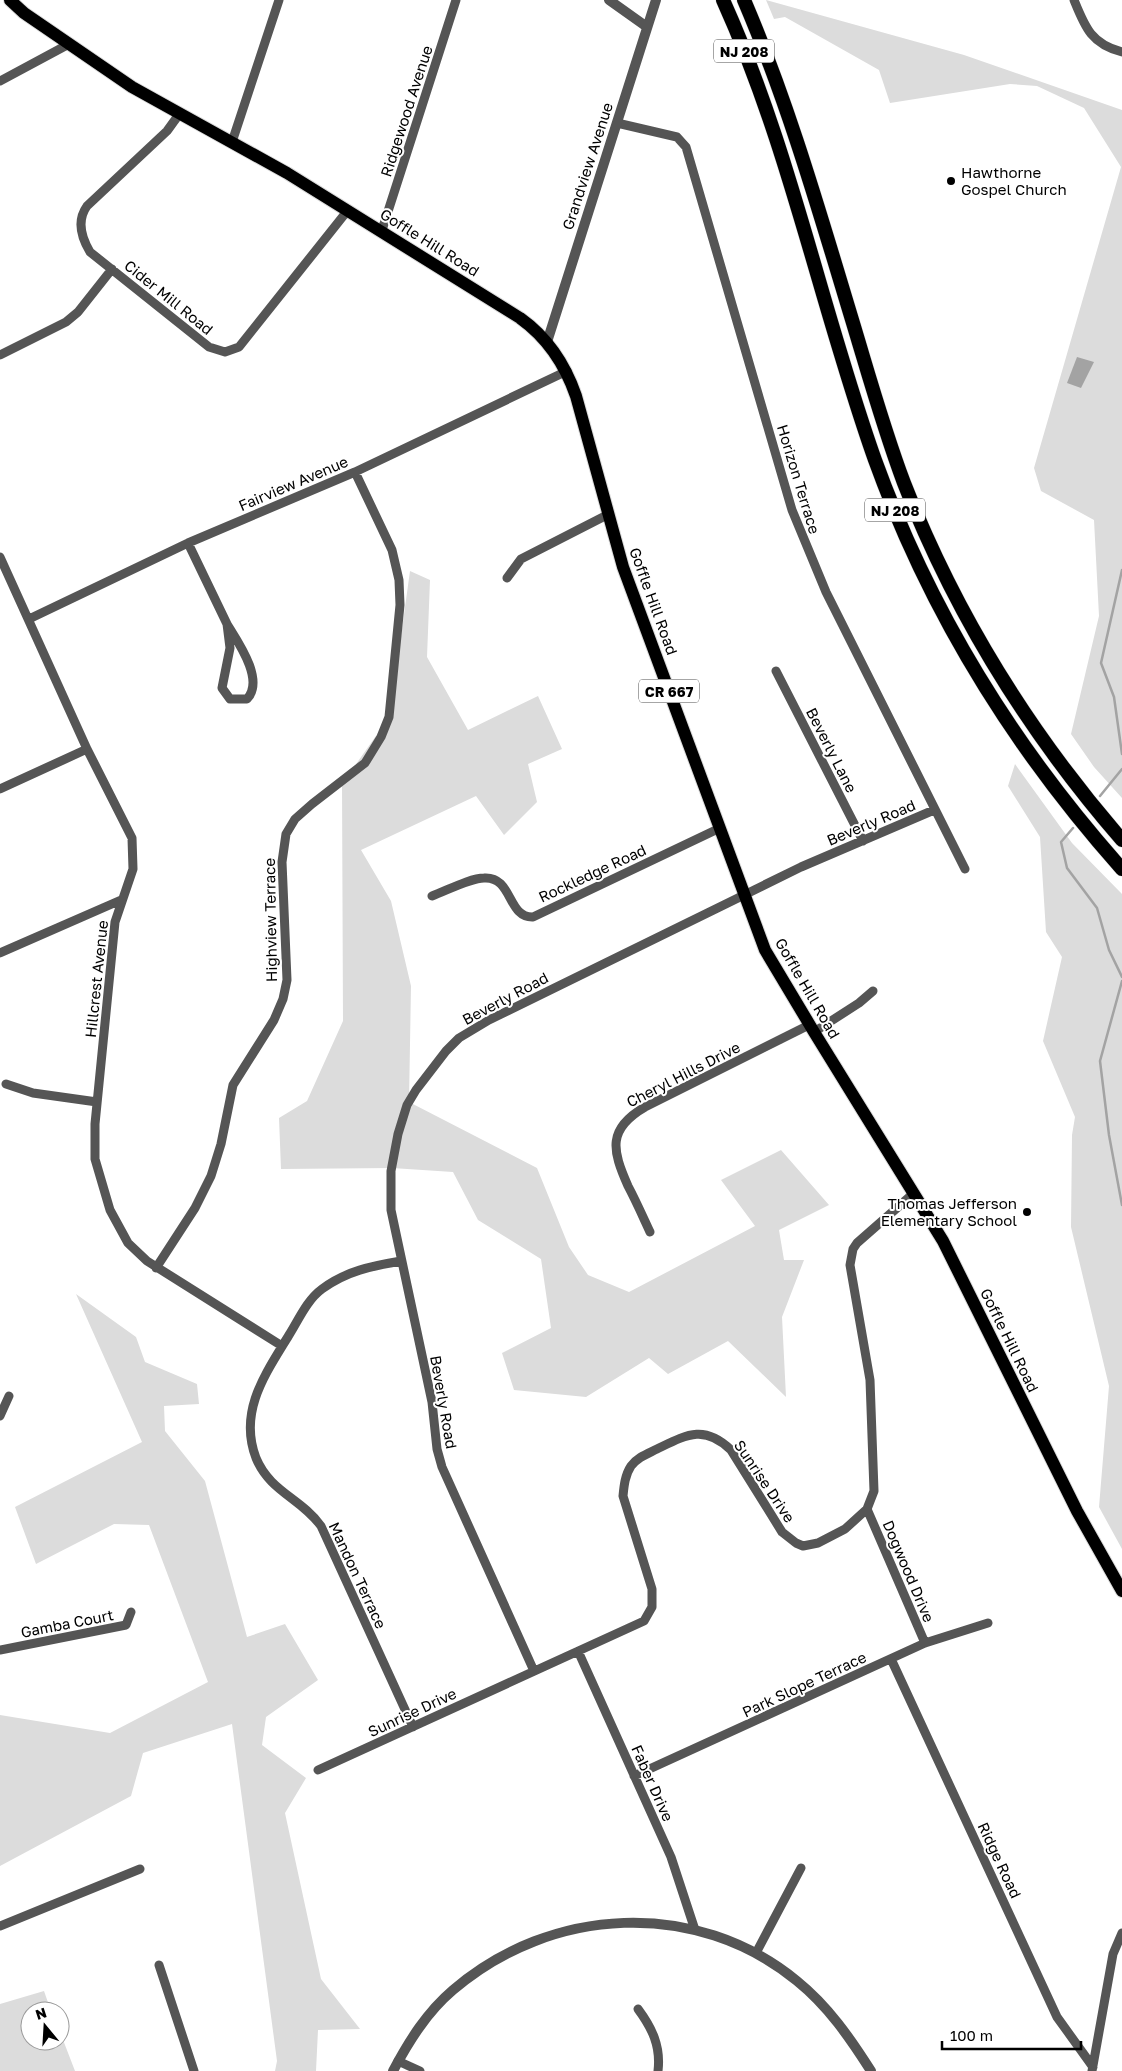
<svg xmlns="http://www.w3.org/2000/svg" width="1122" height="2071" font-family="'Golos Text',sans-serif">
  <rect width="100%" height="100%" fill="#fff"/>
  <!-- green -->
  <path fill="#dcdcdc" d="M766 0 964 55 1122 110V798L1094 767 1071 734 1099 616 1094 520 1041 491 1034 468 1121 167 1084 108 1037 86 1010 84 890 103 879 70 785 17 774 19Z
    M410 571 430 580 427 657 468 730 538 696 562 749 528 764 537 802 504 835 476 796 361 850 391 901 411 986 409 1102 537 1168 569 1247 588 1275 629 1292 755 1226 721 1180 781 1150 829 1205 779 1230 784 1260H804L782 1317 786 1397 728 1341 668 1374 649 1358 586 1397 514 1390 502 1353 551 1328 541 1259 478 1220 453 1172 392 1168 281 1169 279 1118 307 1101 343 1021 342 784 390 716Z
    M1015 764 1072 843 1122 894V1549L1099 1507 1109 1386 1071 1227 1072 1135 1075 1117 1043 1041 1062 957 1046 932 1040 837 1008 786Z
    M76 1294 136 1337 145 1362 197 1384 199 1404 164 1406 165 1431 205 1481 247 1637 285 1624 318 1680 266 1717 262 1745 306 1778 285 1813 321 1979 360 2029 318 2030 316 2071H275L277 2061 232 1724 143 1753 131 1796 0 1866V1715L110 1733 208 1682 149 1525 114 1524 36 1564 15 1507 142 1442Z
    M44 1991 51 2011H30V2041H60V2032L75 2071H0V2004Z"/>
  <!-- water -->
  <path fill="#a3a3a3" d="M1077 357 1094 362 1081 388 1067 383Z"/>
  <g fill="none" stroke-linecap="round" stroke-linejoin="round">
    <!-- stream -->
    <path stroke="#a3a3a3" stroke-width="2.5" d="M1122 570 1101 663 1114 697 1122 754
      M1100 796 1122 769
      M1073 828 1061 842 1067 868 1097 908 1109 950 1122 977
      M1122 981 1100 1061 1109 1135 1122 1205"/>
    <!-- primary casing -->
    <g stroke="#dbdbdb" stroke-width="14">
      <path id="primary" d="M10 0 24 13 132 87 287 173 520 318C548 338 565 364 576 396L623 567 765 950 814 1032 943 1241 1077 1511 1122 1591"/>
    </g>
    <!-- trunk casing -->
    <g stroke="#dbdbdb" stroke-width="15">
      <path id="trunk" d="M723 0C790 148 821 308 875 460 930 612 1015 749 1122 869
        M744 0C789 105 820 214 853 323 869 376 884 430 904 483 955 613 1030 734 1122 840"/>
    </g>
    <!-- minor -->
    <path stroke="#555" stroke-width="9" d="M1074 0C1085 27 1091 44 1122 52
      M0 81 69 44
      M180 113 167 131 87 206C77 220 81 237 90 252L209 347 225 352 239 347 348 210
      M617 123 677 137 686 147 792 510 826 592 965 869
      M232 142 279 0
      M382 230 456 0
      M0 355 66 322 78 312 112 269
      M188 543 227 624 230 648 222 688 230 699H247C265 680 238 642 227 624
      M0 557 87 749 132 838 133 869 115 922 95 1124V1159L110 1210 128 1243 147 1261 282 1346
      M507 578 521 559 607 515
      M29 619 188 543 355 472 567 371
      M776 671 863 841
      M0 789 87 749
      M432 896C446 891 470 878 484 878 513 876 507 918 533 917L720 828
      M0 953 121 900
      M814 1032 859 1003 873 991
      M6 1084 33 1093 97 1102
      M650 1232C643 1217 636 1201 628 1186 612 1150 607 1129 645 1107L809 1025
      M401 1261C372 1266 346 1271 322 1289 307 1300 299 1319 289 1335 266 1373 238 1411 256 1458 270 1492 301 1498 321 1526L413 1727
      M156 1268 195 1208 211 1176 221 1144 233 1085 274 1020 283 999 287 980 282 862 286 834 295 819 312 804 365 763 381 737 389 717 400 605 399 580 392 550 355 472
      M0 1416 9 1396
      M867 1509 925 1643
      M0 1650 126 1625 131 1612
      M578 1651 671 1857 695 1930
      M891 1659 1057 2017 1093 2067
      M534 1671 442 1467 437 1449 432 1402 391 1210V1171L398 1134 407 1105 416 1090 446 1051 459 1038 489 1020 801 867 934 810
      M318 1770 644 1621 652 1607V1589L623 1496C624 1486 625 1475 631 1466 638 1457 647 1454 657 1449 686 1435 704 1424 731 1450L782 1532 796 1543 803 1546 818 1543 845 1529 867 1509 874 1491 870 1380 850 1265 853 1249 857 1243 914 1193
      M634 1776 925 1643 988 1623
      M0 1926 140 1869
      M756 1953 801 1868
      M159 1965 194 2071
      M638 2009C652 2028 661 2046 658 2071
      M398 2061 420 2071
      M1092 2071 1113 1954 1122 1933"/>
    <!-- tertiary -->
    <path stroke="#555" stroke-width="10" d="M609 0 647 27
      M547 342 656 0
      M393 2071C409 2041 427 2012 453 1990 551 1906 696 1898 797 1981 828 2006 850 2038 871 2071"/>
    <!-- primary -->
    <use href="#primary" stroke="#000" stroke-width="12"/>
    <!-- trunk -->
    <use href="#trunk" stroke="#000" stroke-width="14"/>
  </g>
  <!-- markers -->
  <g fill="#000" stroke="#fff" stroke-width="2">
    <circle cx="951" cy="181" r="5"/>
    <circle cx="1027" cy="1212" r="5"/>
  </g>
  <g text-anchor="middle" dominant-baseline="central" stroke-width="4" stroke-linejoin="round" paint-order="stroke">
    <!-- shield labels -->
    <g fill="#fff" stroke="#4c4c4c" stroke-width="1">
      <rect x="714" y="39.5" width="60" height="23" rx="4"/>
      <rect x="865" y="498.5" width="60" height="23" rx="4"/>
      <rect x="639" y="679.5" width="60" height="23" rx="4"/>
    </g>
    <g font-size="14" font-weight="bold" fill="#000">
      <text x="744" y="51">NJ 208</text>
      <text x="895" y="510">NJ 208</text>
      <text x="669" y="691">CR 667</text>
    </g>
    <!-- street labels -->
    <g font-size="15" fill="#000" stroke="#fff">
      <text transform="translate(406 111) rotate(-72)">Ridgewood Avenue</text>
      <text transform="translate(587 166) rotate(-72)">Grandview Avenue</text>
      <text transform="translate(430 242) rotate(32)">Goffle Hill Road</text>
      <text transform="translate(169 297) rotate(39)">Cider Mill Road</text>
      <text transform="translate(799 479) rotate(73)">Horizon Terrace</text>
      <text transform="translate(293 483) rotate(-23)">Fairview Avenue</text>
      <text transform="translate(654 601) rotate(70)">Goffle Hill Road</text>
      <text transform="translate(832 750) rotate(63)">Beverly Lane</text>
      <text transform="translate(871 822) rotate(-23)">Beverly Road</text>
      <text transform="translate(592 873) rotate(-25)">Rockledge Road</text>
      <text transform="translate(270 920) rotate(-91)">Highview Terrace</text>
      <text transform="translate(96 979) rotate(-84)">Hillcrest Avenue</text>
      <text transform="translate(808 988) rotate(60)">Goffle Hill Road</text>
      <text transform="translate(505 998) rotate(-28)">Beverly Road</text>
      <text transform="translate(683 1074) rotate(-27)">Cheryl Hills Drive</text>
      <text transform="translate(1010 1340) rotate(64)">Goffle Hill Road</text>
      <text transform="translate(444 1402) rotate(80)">Beverly Road</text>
      <text transform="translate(765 1481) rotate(56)">Sunrise Drive</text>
      <text transform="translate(909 1571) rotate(67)">Dogwood Drive</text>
      <text transform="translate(358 1575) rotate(65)">Mandon Terrace</text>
      <text transform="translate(67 1623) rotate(-11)">Gamba Court</text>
      <text transform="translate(804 1684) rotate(-25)">Park Slope Terrace</text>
      <text transform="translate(412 1712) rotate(-25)">Sunrise Drive</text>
      <text transform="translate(653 1783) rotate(66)">Faber Drive</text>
      <text transform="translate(1000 1860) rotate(65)">Ridge Road</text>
    </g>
    <!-- poi labels -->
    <g font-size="15" fill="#000" stroke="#fff" text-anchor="start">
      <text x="961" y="172">Hawthorne<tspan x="961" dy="17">Gospel Church</tspan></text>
      <text x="1017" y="1203" text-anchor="end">Thomas Jefferson<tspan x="1017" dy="17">Elementary School</tspan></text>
    </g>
  </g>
  <!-- north arrow -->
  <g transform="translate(45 2026) rotate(342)"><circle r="24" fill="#ffffff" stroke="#999999"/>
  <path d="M0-4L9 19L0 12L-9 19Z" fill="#000000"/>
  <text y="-8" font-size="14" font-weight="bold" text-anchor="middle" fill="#000000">N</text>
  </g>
  <!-- scale -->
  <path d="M942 2041v8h139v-8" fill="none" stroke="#000000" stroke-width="2.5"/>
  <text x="950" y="2041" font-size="15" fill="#000000" stroke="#ffffff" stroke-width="4" paint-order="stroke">100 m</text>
</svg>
